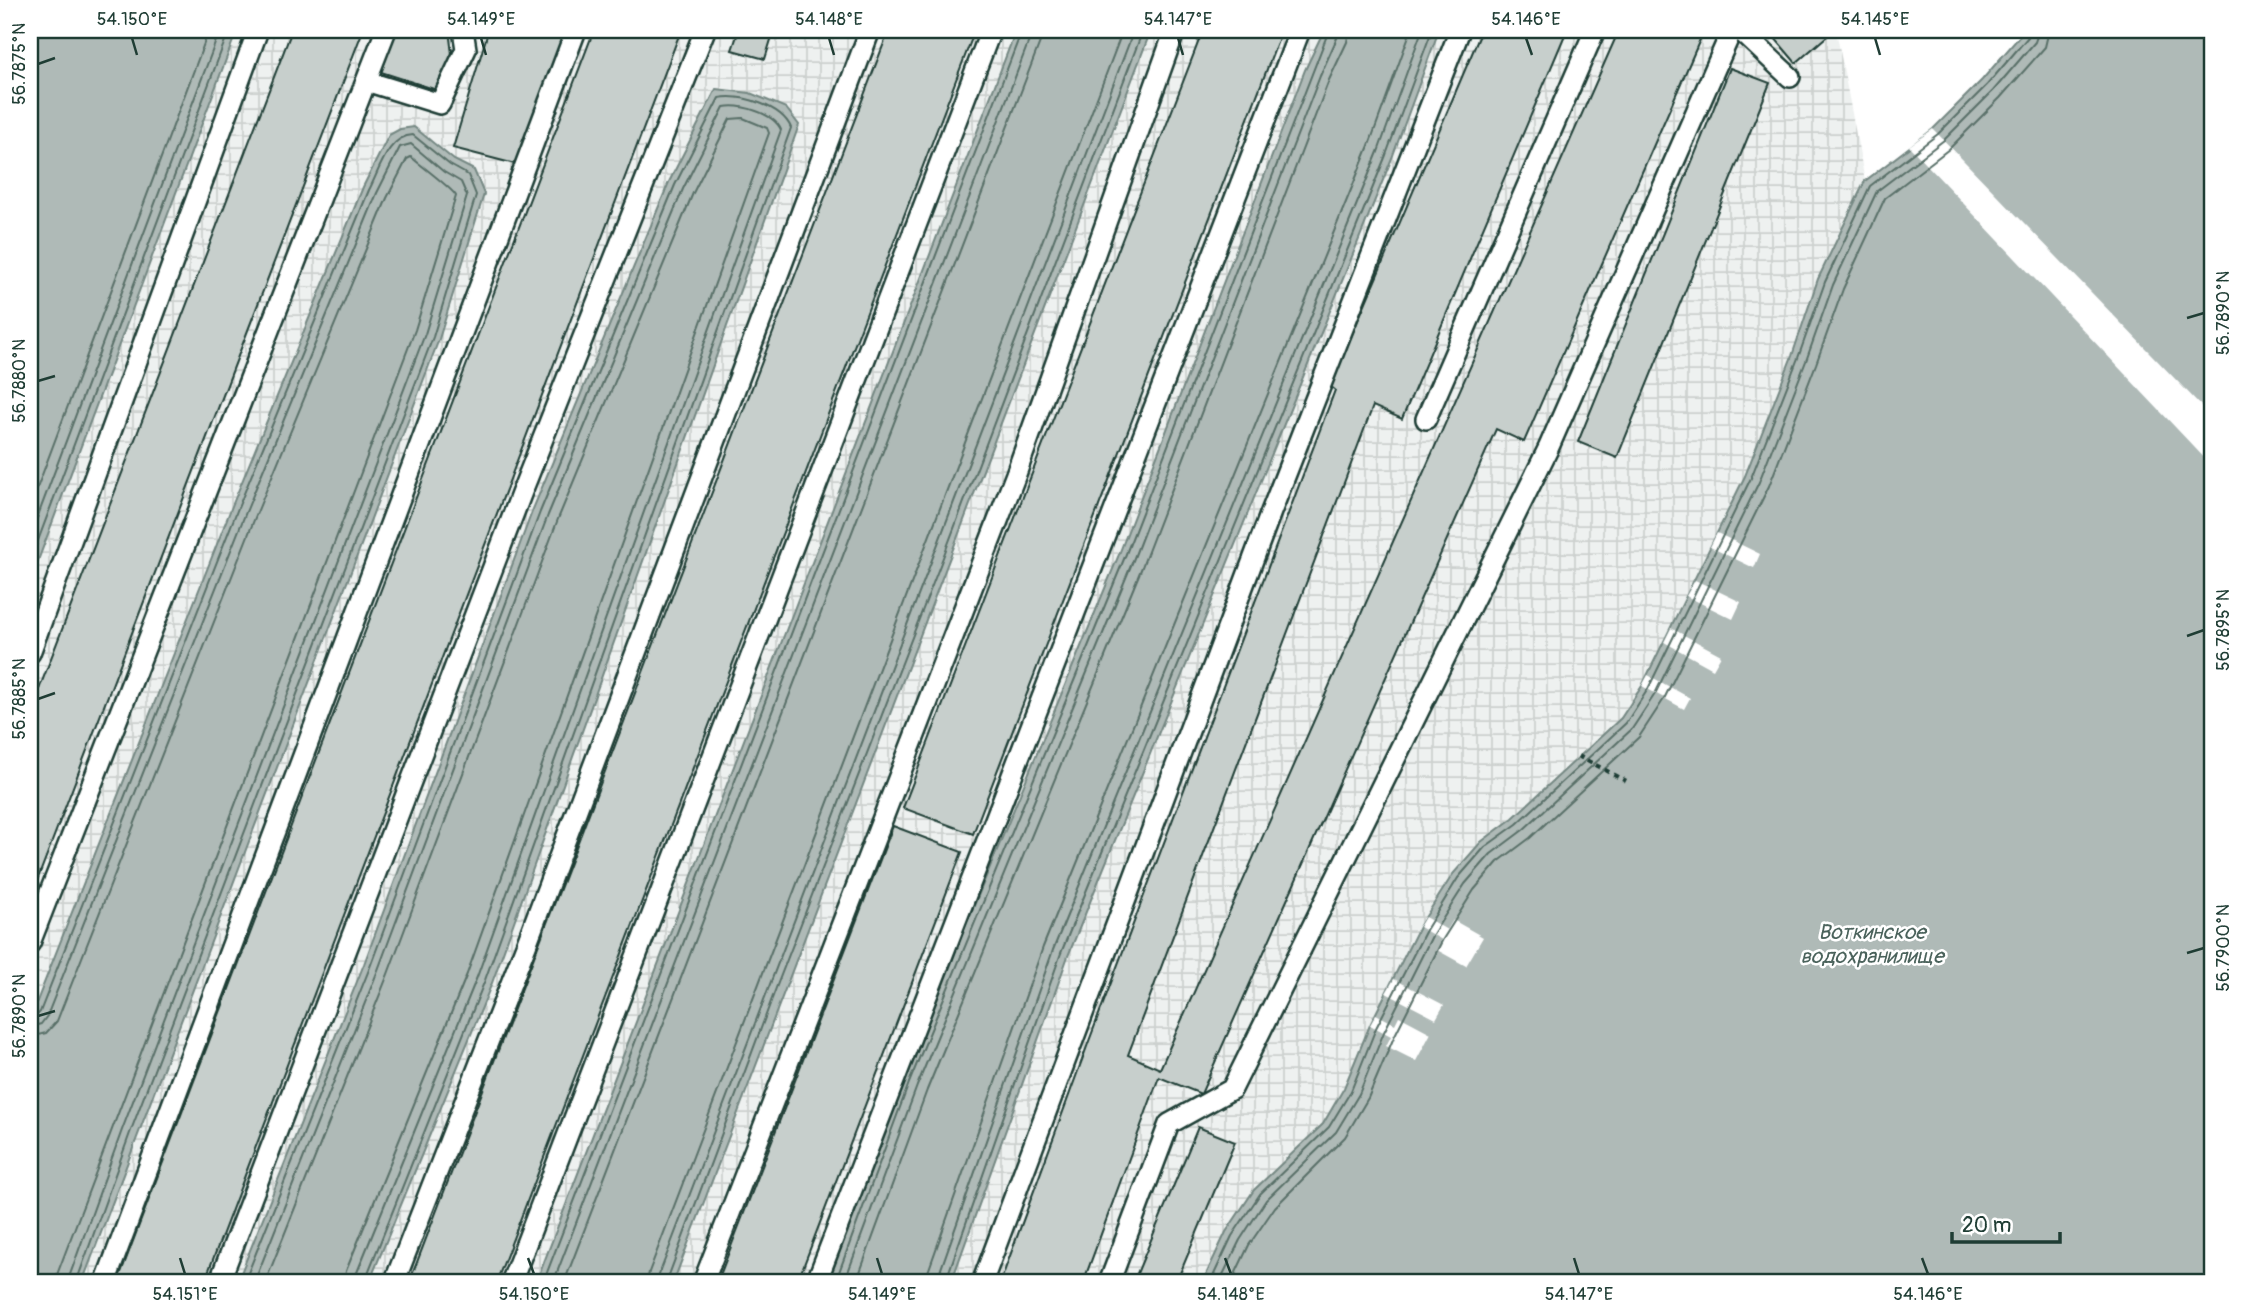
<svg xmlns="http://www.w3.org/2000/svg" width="2242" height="1313" font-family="Pangolin,sans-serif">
  <defs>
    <pattern id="industrial-grid" width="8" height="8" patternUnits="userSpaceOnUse" patternTransform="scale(1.75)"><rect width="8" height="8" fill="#eef1f0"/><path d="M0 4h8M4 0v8" fill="none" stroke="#ccd0ce"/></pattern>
  </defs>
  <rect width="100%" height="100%" fill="#fff"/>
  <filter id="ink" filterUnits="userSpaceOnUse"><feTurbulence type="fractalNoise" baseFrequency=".0143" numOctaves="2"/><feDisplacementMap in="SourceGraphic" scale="14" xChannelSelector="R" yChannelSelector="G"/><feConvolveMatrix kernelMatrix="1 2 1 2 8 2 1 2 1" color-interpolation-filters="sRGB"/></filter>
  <g filter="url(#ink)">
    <!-- industrial -->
    <path fill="url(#industrial-grid)" d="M237 30H1016L536 1283H369L492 983 799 125 364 964 237 1283H82L439 339 484 194 474 170 454 160 432 140 363 187 232 506 30 1019V582Z
      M1151 30H1324L1305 70 1118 557 902 1080 828 1283H673Z
      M1439 30H1836L1865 181 1836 241 1745 476 1642 686 1621 718 1513 818 1481 842 1419 927 1370 1025 1344 1088 1323 1124 1288 1156 1226 1232 1202 1283H951L1068 956 1392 158Z"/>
    <!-- water -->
    <path fill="#afbab7" stroke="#758883" stroke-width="2" d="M30 30H237L30 582Z
      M1016 30H1151L673 1283H536Z
      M1324 30H1439L1392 158 1068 956 951 1283H828L902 1080 1118 557 1305 70Z
      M2025 30H2212V1283H1202L1226 1232 1254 1190 1323 1124 1344 1088 1370 1025 1419 927 1453 874 1481 842 1513 818 1621 718 1642 686 1745 476 1792 356 1818 279 1865 181 1933 129 1982 80Z
      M716 89 750 93 786 108 799 125 492 983 369 1283H237L364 964 533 509 669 182Z
      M414 127 454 160 474 170 484 194 439 339 82 1283H30V1019L232 506 363 187 389 135 400 129Z"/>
    <!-- pier -->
    <path fill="#fff" d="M1933 129 2212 417V466L1909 146Z
      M1717 533 1760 554 1754 568 1710 547Z
      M1695 580 1741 602 1733 619 1686 596Z
      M1671 628 1721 655 1713 669 1664 642Z
      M1648 675 1690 698 1684 709 1642 686Z
      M1425 917 1447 930 1453 920 1483 937 1466 966 1437 950 1442 940 1419 927Z
      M1394 979 1444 1005 1436 1019 1386 993Z
      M1376 1014 1395 1024 1399 1016 1431 1033 1416 1061 1386 1046 1391 1036 1370 1025Z"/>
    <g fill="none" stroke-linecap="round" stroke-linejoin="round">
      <!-- shore -->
      <path stroke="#596f68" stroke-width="2" d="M30 507 209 30
        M30 537 220 30
        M30 562 229 30
        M30 1018 35 1017 40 1012 238 508 369 190C380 169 388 136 413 135L450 165 468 175 476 195 433 337 130 1133 76 1283
        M30 1027 41 1024 47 1016 246 512 377 193 400 147 411 144 444 172 461 182 467 196 425 334 122 1130 67 1283
        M30 1037 46 1033 57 1021 256 515 387 198 407 159 411 157C419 164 453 189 456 196L415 330 58 1272 56 1283
        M244 1283 370 967 540 512 675 185 719 98C742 94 782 106 791 128L485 980 364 1283
        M254 1283 378 970 548 515 683 189 724 107C741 104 774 113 781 130L477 977 356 1275 355 1283
        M265 1283 388 974 558 519 693 193 730 119 743 118 767 128 769 133 467 974 346 1271 344 1283
        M543 1283 1022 30
        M553 1283 974 185 1030 38 1031 30
        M564 1283 1040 42 1042 30
        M647 1283 649 1272C805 857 965 444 1123 30
        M658 1283 659 1275C815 859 976 445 1134 30
        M666 1283 776 988 947 547 1143 30
        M835 1283 909 1083 1124 559 1329 30
        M844 1283 917 1086 1132 563 1320 76 1337 38 1338 30
        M856 1283 927 1090 1142 567 1329 80 1347 42 1349 30
        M926 1283 928 1272 1043 947 1368 148 1411 30
        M936 1283 1053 950 1378 152 1422 30
        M945 1283 1061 953 1386 155 1432 30
        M1210 1283 1232 1236 1260 1194 1329 1127 1351 1091 1376 1028 1426 930 1458 878 1485 847 1517 824 1626 723 1648 689 1751 478 1798 358 1825 282 1870 186 1938 134 1987 85 2028 37 2030 30
        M1219 1283 1240 1240 1266 1200 1336 1132 1359 1094 1384 1032 1433 934 1465 884 1491 854 1523 830 1632 729 1655 694 1759 482 1806 361 1833 285 1877 191 1944 140 1993 91 2035 42 2039 30
        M1231 1283 1249 1245 1275 1207 1345 1137 1368 1098 1394 1037 1443 939 1474 890 1498 862 1530 838 1639 737 1664 699 1769 486 1816 364 1843 289 1885 198 1949 149 2000 98 2045 47 2049 30"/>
    </g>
    <!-- building -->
    <path fill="#c7cfcc" stroke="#1f3d34" stroke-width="2" d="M292 30H363L30 899V713Z
      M397 30H449L452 54 437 90 381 72Z
      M484 30 565 31 515 164 453 148 487 35Z
      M594 30H681L204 1283H117Z
      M739 30H774L765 59 732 50Z
      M889 30H975L496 1283H409Z
      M1203 30H1282L973 834 903 808Z
      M1482 30H1567L1402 419 1373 406 1128 1055 1160 1069 1619 30H1690L1702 35 1524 442 1496 429 1201 1094 1159 1077 1083 1283H1000L1089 1041 1335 390 1330 386Z
      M1768 30H1834L1796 63Z
      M1730 68 1770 83 1617 458 1578 442Z
      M893 826 962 852 797 1283H717Z
      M1198 1127 1235 1142 1176 1283H1133Z"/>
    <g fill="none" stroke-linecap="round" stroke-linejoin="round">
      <!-- service casing -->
      <g stroke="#1f3d34" stroke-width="24">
        <path id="service" d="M1740 30 1790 77
          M366 81 440 104 466 49 463 30
          M1426 419 1595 30
          M30 653 258 30
          M30 943 386 30
          M105 1283 576 30
          M219 1283 523 489 705 30
          M394 1283 526 945 870 30
          M511 1283 991 30
          M703 1283 1016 474 1175 30
          M816 1283 1300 30
          M982 1283 1271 512 1460 30
          M1109 1283 1169 1124 1232 1089 1548 449 1732 30"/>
      </g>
      <!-- path -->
      <path stroke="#1f3d34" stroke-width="4.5" stroke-dasharray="5 5" stroke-linecap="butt" d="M1578 756 1626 781"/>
      <!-- service -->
      <use href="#service" stroke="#fff" stroke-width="19"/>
    </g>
  </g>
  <!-- ticks -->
  <path fill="none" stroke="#1f3d34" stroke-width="2.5" d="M132 38 137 55M481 38 486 55M829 38 834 55M1178 38 1183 55M1526 38 1532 55M1875 38 1880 55M38 64 55 58M2187 318 2204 313M38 381 55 376M2187 636 2204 630M38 699 55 693M2187 953 2204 948M38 1016 55 1011M180 1258 185 1274M528 1258 534 1274M877 1258 882 1274M1225 1258 1231 1274M1574 1258 1579 1274M1922 1258 1928 1274"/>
  <g text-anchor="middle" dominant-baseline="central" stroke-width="5" stroke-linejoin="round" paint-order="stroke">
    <!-- water labels -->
    <g font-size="21" font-style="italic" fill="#4a625b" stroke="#fff">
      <text x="1872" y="932">Воткинское<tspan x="1872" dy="24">водохранилище</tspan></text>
    </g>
  </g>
  <!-- margin -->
  <rect width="2242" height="1313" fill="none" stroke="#fff" stroke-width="77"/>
  <!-- scale -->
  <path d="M1952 1232v10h108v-10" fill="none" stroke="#1f3d34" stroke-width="3.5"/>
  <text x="1962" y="1232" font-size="21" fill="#1f3d34" stroke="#ffffff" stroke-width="5" paint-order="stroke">20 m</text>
  <rect x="38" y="38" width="2166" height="1236" fill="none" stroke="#1f3d34" stroke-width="2.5"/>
  <g font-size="18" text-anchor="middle" fill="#1f3d34">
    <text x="132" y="25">54.150°E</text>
    <text x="481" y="25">54.149°E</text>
    <text x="829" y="25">54.148°E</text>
    <text x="1178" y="25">54.147°E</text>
    <text x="1526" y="25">54.146°E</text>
    <text x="1875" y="25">54.145°E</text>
    <text transform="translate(19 64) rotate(-90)" y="6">56.7875°N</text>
    <text transform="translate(2223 313) rotate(-90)" y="6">56.7890°N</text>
    <text transform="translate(19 381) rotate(-90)" y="6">56.7880°N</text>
    <text transform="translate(2223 630) rotate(-90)" y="6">56.7895°N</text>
    <text transform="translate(19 699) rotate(-90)" y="6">56.7885°N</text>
    <text transform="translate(2223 948) rotate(-90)" y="6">56.7900°N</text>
    <text transform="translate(19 1016) rotate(-90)" y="6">56.7890°N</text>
    <text x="185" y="1300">54.151°E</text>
    <text x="534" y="1300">54.150°E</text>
    <text x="882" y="1300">54.149°E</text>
    <text x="1231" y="1300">54.148°E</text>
    <text x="1579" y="1300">54.147°E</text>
    <text x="1928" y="1300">54.146°E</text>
  </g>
</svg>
